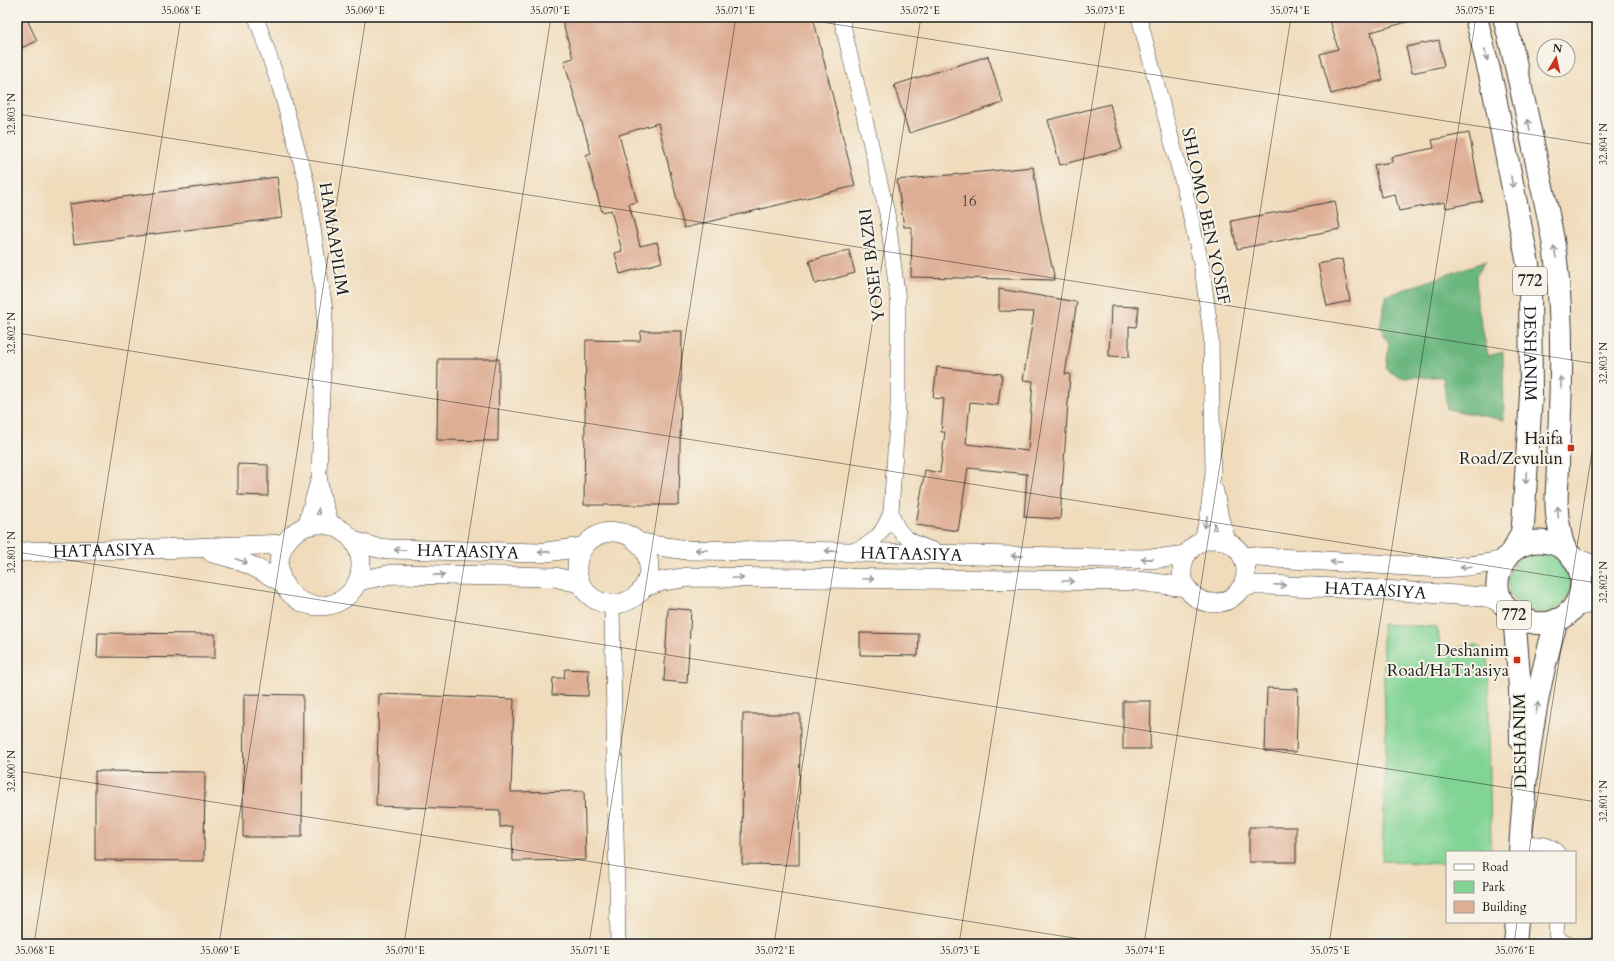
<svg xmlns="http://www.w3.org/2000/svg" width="1614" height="961" font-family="Cardo,serif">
  <rect width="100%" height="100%" fill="#f7f3e8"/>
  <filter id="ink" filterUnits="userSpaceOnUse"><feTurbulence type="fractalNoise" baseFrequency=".025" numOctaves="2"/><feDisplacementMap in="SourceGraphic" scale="8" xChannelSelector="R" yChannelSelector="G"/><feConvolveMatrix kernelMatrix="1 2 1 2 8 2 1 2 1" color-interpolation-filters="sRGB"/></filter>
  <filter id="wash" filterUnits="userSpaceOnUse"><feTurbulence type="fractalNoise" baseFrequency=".012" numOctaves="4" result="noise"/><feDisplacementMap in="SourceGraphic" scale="16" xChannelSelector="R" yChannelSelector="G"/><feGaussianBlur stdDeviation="0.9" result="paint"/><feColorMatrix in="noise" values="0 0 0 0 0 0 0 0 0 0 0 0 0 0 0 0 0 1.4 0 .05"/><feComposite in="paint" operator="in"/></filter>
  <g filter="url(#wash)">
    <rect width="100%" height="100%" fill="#f0dcbb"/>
    <!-- green -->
    <path fill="#82d495" stroke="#4f7858" d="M1539 549 1559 556 1571 574V585L1569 595 1563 604 1554 610 1544 613 1524 610 1509 594 1508 574 1520 556Z
      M1382 624 1436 627 1443 654 1466 645H1476L1488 654 1491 852H1447V864L1382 861 1386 745Z"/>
    <!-- forest -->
    <path fill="#69b67e" stroke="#42694d" d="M1486 261 1476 276 1477 302 1488 356 1503 352 1504 420 1447 409 1443 377H1399L1386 369 1389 343 1380 327 1386 296Z"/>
    <g id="blocks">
      <!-- building -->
      <path fill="#deae94" d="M17 17H26L37 41 17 50Z
        M561 17H813L855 186 684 228 658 123 619 135 637 202 629 204 640 246 657 242 662 262 620 274 615 253 622 251 611 210 602 212 586 155 591 153 564 61 573 58Z
        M1329 17H1414V20L1371 32 1383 80 1331 94 1320 54 1338 49Z
        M1439 40 1444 66 1412 73 1406 47Z
        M988 56 1003 103 909 133 894 85Z
        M1110 104 1122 149 1060 165 1048 120Z
        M1469 133 1482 201 1446 208 1445 202 1399 211 1395 194 1381 197 1374 165 1392 162 1391 157 1434 148 1432 140Z
        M1033 167 1042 222 1055 280 911 277 912 227H904L897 180Z
        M277 177 282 218 74 244 69 204Z
        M1335 201 1340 229 1237 249 1231 221Z
        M849 250 855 273 815 284 809 261Z
        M1342 259 1350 301 1327 306 1318 264Z
        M999 289 1077 302 1065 374H1070L1060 519 1024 517 1027 474 968 468 958 531 916 525 925 470 940 473 945 432H941L944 399 933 398 937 367 1002 374 998 405 970 402 966 444 1028 451 1033 381 1023 380 1034 312 999 311Z
        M1111 306 1139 307 1136 327 1129 326V357L1109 356Z
        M641 331H682L679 505H584L586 340 640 341Z
        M438 359H499L498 441 437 440Z
        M238 464 268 465V496L238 495Z
        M668 608 691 610 687 683 664 681Z
        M98 633 215 634V658L97 657Z
        M860 633 919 634 918 656 860 655Z
        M565 669 589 670 588 696 552 695 553 678H564Z
        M1267 688 1298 689 1296 752 1265 751Z
        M244 694 303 695 302 837H243Z
        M379 694 514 699 511 792 584 791 586 860 513 861 512 826 500 827V810L376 806Z
        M1123 701H1151L1150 749H1123Z
        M743 714H800L799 865 742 864Z
        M95 771 205 772 204 861 95 860Z
        M1249 827H1296V862H1249Z"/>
    </g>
  </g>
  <g filter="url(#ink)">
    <use href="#blocks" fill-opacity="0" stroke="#3c3934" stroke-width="1"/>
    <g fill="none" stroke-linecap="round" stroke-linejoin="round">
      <!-- minor casing -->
      <g stroke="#3c3934" stroke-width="16">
        <path id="minor" d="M256 17 280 88 306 180 325 310 319 474 322 494 332 525
          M841 17 887 213 898 300V406L891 512C883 534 874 543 853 551
          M1139 17 1185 191 1202 268 1211 335 1213 474 1207 520 1201 542
          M1216 491 1221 518 1229 543
          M891 512C898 538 912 543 936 551
          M305 526 318 481
          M612 604 618 944
          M1521 844C1534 844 1548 842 1557 852
          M1557 922 1556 933 1558 940 1568 944
          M1595 944H1597"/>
      </g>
      <!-- tertiary casing -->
      <g stroke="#3c3934" stroke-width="20">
        <g id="tertiary">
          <circle cx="320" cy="565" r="41"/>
          <circle cx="613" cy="568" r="36"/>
          <circle cx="1214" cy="571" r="32"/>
          <path id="s1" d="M354 541 377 548 390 549 539 553 583 547"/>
          <path id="s2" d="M637 542 659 546 687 550 852 552 1140 559 1163 558 1186 555"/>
          <path id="s3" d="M17 552 191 548 285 544"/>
          <path d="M212 553C241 559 257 568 283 583"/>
          <path d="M1242 556 1441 568C1463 567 1483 565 1504 560"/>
          <path d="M358 581 392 574 555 577 579 583"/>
          <path d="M644 587 663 581 689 577 1139 581 1186 587"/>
          <path id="s4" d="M1241 588 1253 585H1268L1383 590 1486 597 1493 599 1506 607"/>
        </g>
      </g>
      <!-- secondary casing -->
      <g stroke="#3c3934" stroke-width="22">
        <path id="secondary" d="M1573 558 1597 567
          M1574 606 1597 601"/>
      </g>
      <!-- primary casing -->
      <g stroke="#3c3934" stroke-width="24">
        <g id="primary">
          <path id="s5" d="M1476 17 1493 87 1528 264 1530 285 1531 395 1523 525 1522 532 1514 549"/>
          <path d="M1504 17C1518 70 1529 124 1540 178 1546 205 1553 233 1556 261 1564 327 1561 395 1558 462 1558 483 1554 506 1559 526 1560 533 1562 543 1565 549 1567 553 1571 555 1573 558 1581 568 1583 581 1580 593 1566 647 1482 622 1500 570 1510 541 1542 534 1566 550"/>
          <path d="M1514 615 1520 688 1521 741"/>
          <path d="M1520 852C1524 776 1534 693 1557 620"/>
          <path d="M1515 944 1517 922"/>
        </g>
      </g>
      <!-- minor -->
      <use href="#minor" stroke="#fff" stroke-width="15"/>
      <!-- tertiary -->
      <use href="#tertiary" stroke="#fff" stroke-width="19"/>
      <!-- secondary -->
      <use href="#secondary" stroke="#fff" stroke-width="21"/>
      <!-- primary -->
      <use href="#primary" stroke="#fff" stroke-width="22"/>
    </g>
    <!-- one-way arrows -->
    <defs><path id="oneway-shaft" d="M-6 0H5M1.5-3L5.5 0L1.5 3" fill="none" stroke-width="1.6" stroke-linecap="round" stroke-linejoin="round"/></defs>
    <g stroke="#999">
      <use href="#oneway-shaft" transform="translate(1486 55) rotate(76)"/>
      <use href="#oneway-shaft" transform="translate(1529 125) rotate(-101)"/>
      <use href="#oneway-shaft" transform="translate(1512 182) rotate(79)"/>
      <use href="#oneway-shaft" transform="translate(1555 252) rotate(-100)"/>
      <use href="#oneway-shaft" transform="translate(1561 382) rotate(-91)"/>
      <use href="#oneway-shaft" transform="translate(1526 478) rotate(93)"/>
      <use href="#oneway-shaft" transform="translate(1558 512) rotate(-93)"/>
      <use href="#oneway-shaft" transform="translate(1206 522) rotate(103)"/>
      <use href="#oneway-shaft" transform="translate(400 550) rotate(-179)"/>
      <use href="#oneway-shaft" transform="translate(701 550) rotate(-179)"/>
      <use href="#oneway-shaft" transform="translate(831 551) rotate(-179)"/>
      <use href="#oneway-shaft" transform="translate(544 552) rotate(176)"/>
      <use href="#oneway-shaft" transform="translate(1017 556) rotate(-179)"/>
      <use href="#oneway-shaft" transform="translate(1147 559) rotate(179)"/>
      <use href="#oneway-shaft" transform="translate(242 561) rotate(20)"/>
      <use href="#oneway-shaft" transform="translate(1336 562) rotate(-177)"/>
      <use href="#oneway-shaft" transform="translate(1466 567) rotate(173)"/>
      <use href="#oneway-shaft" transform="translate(439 575) rotate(1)"/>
      <use href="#oneway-shaft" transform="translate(738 578)"/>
      <use href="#oneway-shaft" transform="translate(868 579)"/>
      <use href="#oneway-shaft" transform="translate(1068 581)"/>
      <use href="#oneway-shaft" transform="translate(1280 585) rotate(2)"/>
      <use href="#oneway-shaft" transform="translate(1537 708) rotate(-81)"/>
    </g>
  </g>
  <!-- ticks -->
  <path fill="none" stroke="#1c1c1c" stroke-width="1" stroke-opacity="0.45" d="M790 17 1597 145M17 114 1597 364M17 333 1597 583M17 552 1597 802M17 771 1112 944M1529 852 1597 420M34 944 181 17M219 944 366 17M404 944 551 17M589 944 736 17M774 944 921 17M959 944 1106 17M1144 944 1291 17M1329 944 1476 17M1514 944 1517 922"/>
  <!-- markers -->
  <g fill="#c8321e" stroke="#f7f3e8" stroke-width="1.5">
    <rect x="1567" y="444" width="8" height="8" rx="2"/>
    <rect x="1513" y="656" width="8" height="8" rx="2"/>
  </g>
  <g text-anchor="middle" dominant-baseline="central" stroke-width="4" stroke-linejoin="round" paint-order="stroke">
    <!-- number labels -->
    <g font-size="15" fill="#4c403a">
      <text x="969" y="201">16</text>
    </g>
    <!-- shield labels -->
    <g fill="#f7f3e8" stroke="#5e5c59" stroke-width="1">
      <rect x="1513" y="267" width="34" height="28" rx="3"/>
      <rect x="1497" y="601" width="34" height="28" rx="3"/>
    </g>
    <g font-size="16" font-weight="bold" fill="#1c1c1c">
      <text x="1530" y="281">772</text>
      <text x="1514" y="615">772</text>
    </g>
    <!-- street labels -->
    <g font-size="17" fill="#1c1c1c" stroke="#f7f3e8">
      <text transform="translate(1206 216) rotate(78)">SHLOMO BEN YOSEF</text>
      <text transform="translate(334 239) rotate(81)">HAMAAPILIM</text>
      <text transform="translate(872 265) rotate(-97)">YOSEF BAZRI</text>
      <text stroke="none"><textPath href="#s5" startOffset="342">DESHANIM</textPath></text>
      <text stroke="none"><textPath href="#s3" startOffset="87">HATAASIYA</textPath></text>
      <text stroke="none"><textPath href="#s1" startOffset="115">HATAASIYA</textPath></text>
      <text stroke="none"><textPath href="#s2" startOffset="275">HATAASIYA</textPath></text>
      <text stroke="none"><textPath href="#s4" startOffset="135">HATAASIYA</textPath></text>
      <text transform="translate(1520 741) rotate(-91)">DESHANIM</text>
    </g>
    <!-- poi labels -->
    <g font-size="17" fill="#1c1c1c" stroke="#f7f3e8" text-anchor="end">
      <text x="1563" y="438">Haifa<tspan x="1563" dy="20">Road/Zevulun</tspan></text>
      <text x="1509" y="650">Deshanim<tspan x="1509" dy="20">Road/HaTa'asiya</tspan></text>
    </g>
  </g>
  <!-- margin -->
  <rect width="1614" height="961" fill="none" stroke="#f7f3e8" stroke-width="44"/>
  <!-- legend -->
  <rect x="1446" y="851" width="130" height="72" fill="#f7f3e8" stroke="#9f9d96"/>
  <rect x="1454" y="864" width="20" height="6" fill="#ffffff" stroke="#9f9d96"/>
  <text x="1482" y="871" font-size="12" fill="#1c1c1c">Road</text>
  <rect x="1454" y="881" width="20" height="12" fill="#82d495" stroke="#9f9d96"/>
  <text x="1482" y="891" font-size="12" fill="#1c1c1c">Park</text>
  <rect x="1454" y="901" width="20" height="12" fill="#deae94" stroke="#9f9d96"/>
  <text x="1482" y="911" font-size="12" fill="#1c1c1c">Building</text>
  <!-- north arrow -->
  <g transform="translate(1556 58) rotate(9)"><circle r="19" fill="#f7f3e8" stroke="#9f9d96"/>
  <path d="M0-3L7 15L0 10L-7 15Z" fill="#c8321e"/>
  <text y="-6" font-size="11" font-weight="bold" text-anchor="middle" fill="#1c1c1c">N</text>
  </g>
  <rect x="22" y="22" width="1570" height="917" fill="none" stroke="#1c1c1c" stroke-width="1.5"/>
  <g font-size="10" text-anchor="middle" fill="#1c1c1c">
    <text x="181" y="14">35.068°E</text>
    <text x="365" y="14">35.069°E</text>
    <text x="550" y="14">35.070°E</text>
    <text x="735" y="14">35.071°E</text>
    <text x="920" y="14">35.072°E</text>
    <text x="1105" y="14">35.073°E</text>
    <text x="1290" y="14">35.074°E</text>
    <text x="1475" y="14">35.075°E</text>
    <text transform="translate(11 114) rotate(-90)" y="4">32.803°N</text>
    <text transform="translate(1603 144) rotate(-90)" y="4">32.804°N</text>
    <text transform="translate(11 333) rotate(-90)" y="4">32.802°N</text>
    <text transform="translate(1603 363) rotate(-90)" y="4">32.803°N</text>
    <text transform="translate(11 552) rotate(-90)" y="4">32.801°N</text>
    <text transform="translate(1603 582) rotate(-90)" y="4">32.802°N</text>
    <text transform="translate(11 771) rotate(-90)" y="4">32.800°N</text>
    <text transform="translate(1603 801) rotate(-90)" y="4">32.801°N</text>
    <text x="35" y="954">35.068°E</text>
    <text x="220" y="954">35.069°E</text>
    <text x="405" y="954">35.070°E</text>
    <text x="590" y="954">35.071°E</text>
    <text x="775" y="954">35.072°E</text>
    <text x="960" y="954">35.073°E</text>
    <text x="1145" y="954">35.074°E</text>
    <text x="1330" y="954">35.075°E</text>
    <text x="1515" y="954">35.076°E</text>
  </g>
</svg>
